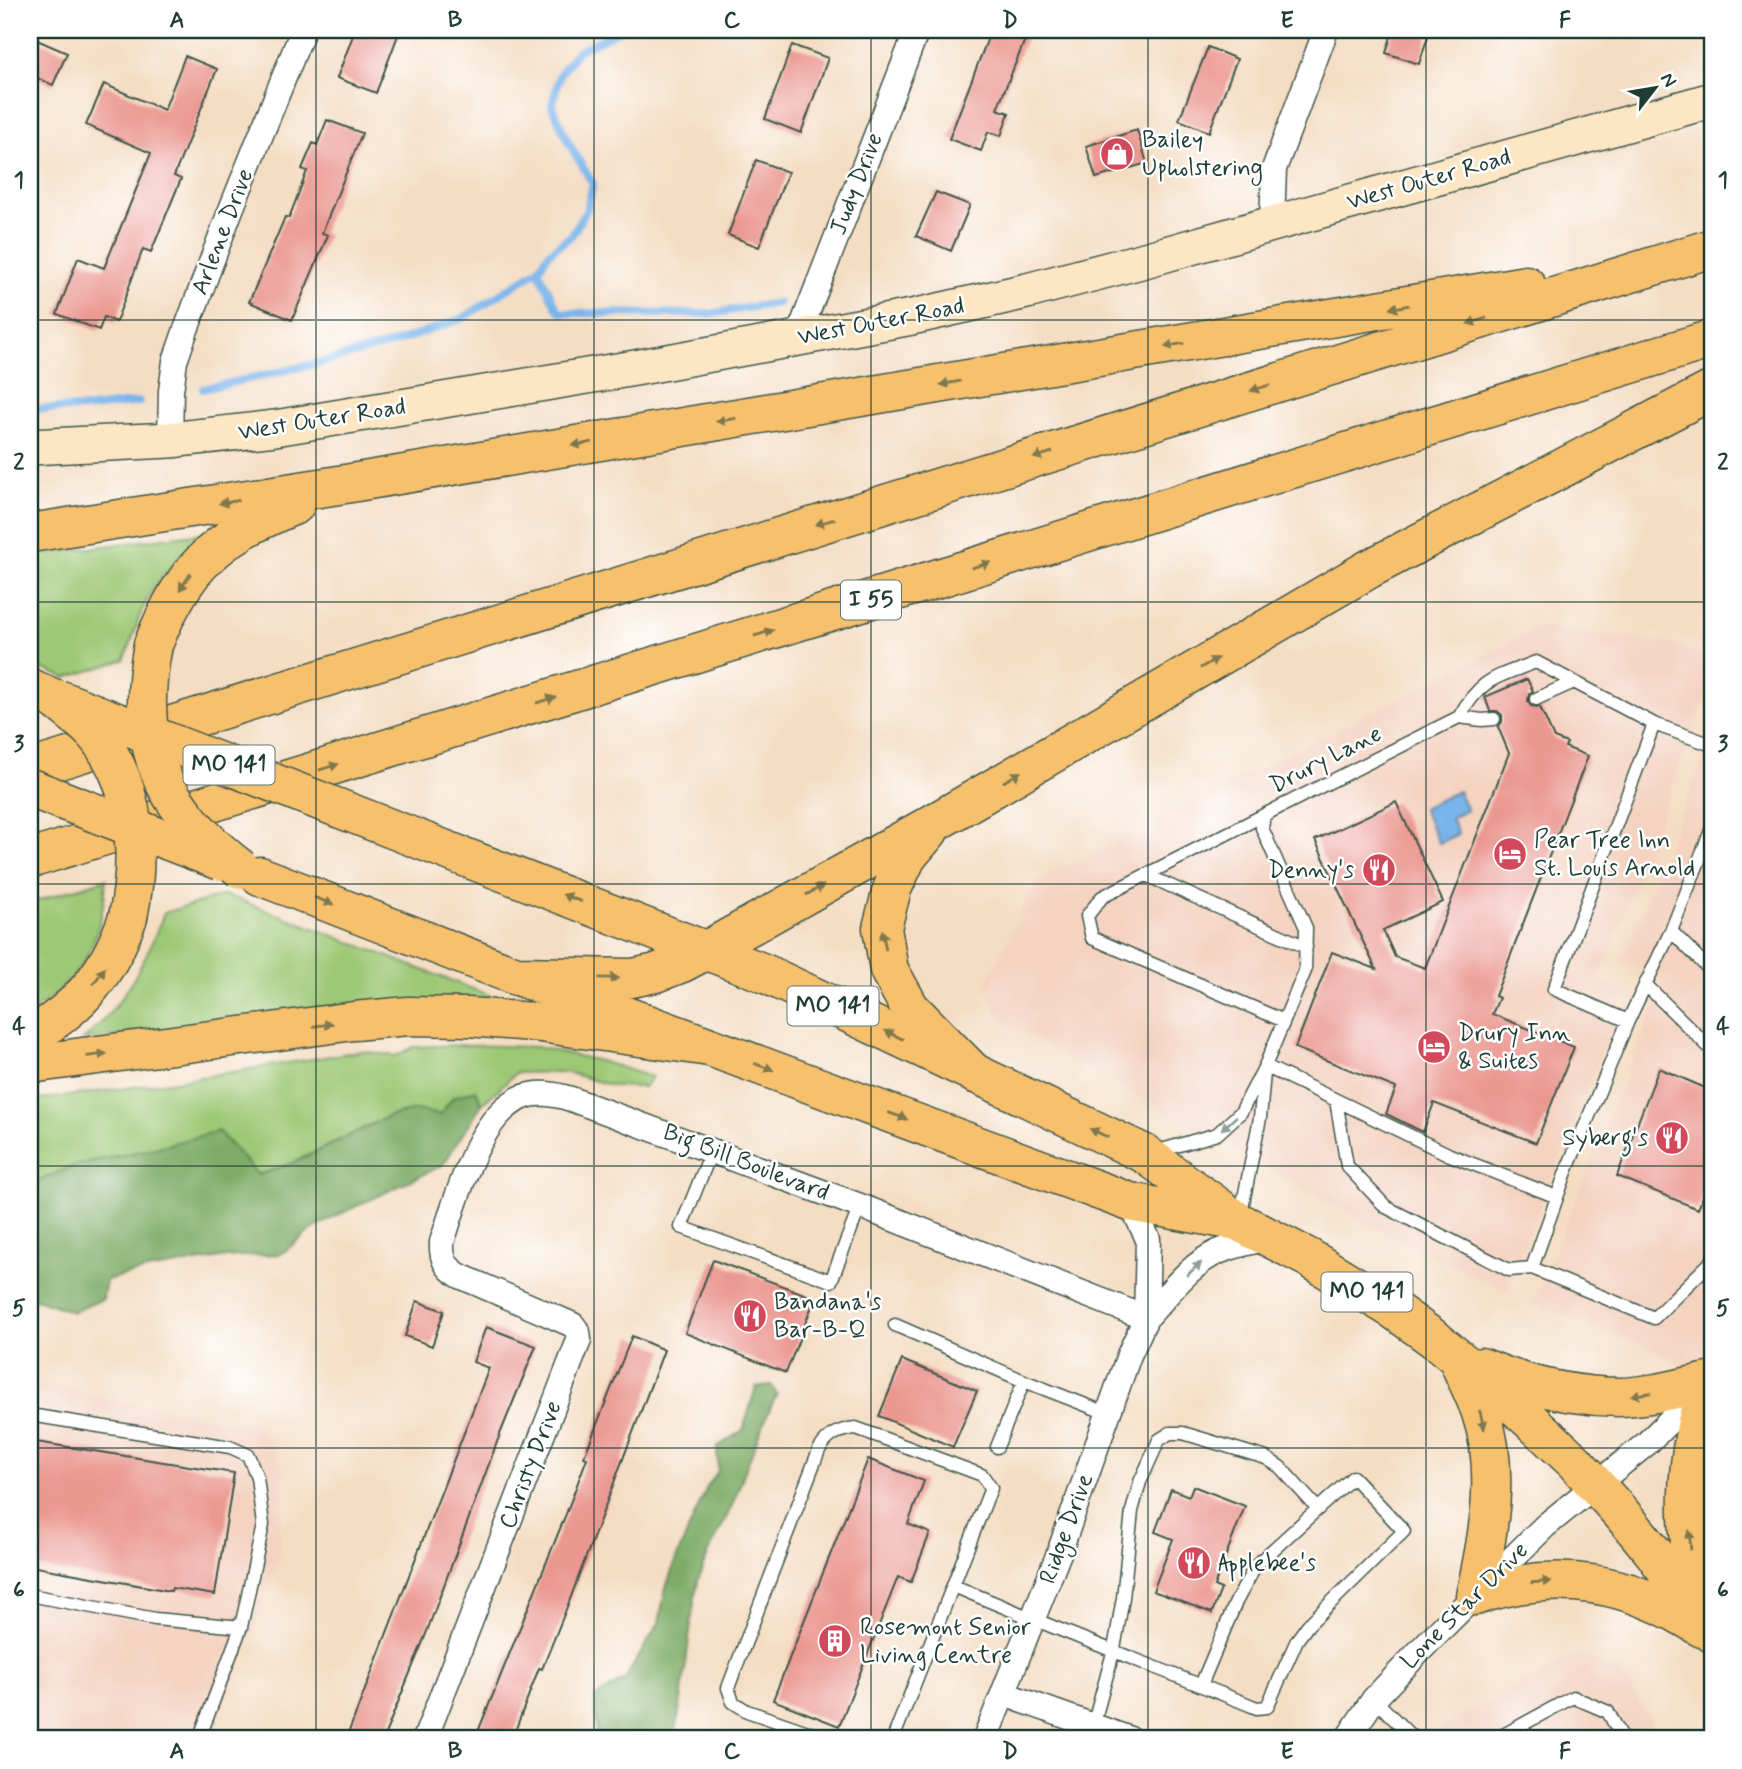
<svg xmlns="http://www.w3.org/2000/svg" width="1742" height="1769" font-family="Mynerve,sans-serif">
  <rect width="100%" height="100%" fill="#fff"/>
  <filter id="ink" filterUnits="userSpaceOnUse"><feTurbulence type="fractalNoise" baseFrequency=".0143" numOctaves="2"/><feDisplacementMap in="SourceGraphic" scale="14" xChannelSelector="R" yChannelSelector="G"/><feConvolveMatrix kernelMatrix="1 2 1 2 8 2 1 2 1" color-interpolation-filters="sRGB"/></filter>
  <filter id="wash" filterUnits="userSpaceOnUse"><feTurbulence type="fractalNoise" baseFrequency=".00686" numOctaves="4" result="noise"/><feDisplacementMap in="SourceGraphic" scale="28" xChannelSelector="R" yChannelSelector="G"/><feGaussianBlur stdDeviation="1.57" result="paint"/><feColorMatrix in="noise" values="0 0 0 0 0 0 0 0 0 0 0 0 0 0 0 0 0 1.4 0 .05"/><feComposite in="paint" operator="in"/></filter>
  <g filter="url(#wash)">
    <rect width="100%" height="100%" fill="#f4ddc3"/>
    <!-- built -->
    <path fill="#f4d3c1" d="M1540 627 1673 644 1712 658V680L1599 980 1626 992 1507 1291 1384 1233 999 1019 986 985 1035 882Z
      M1712 737V1389L1660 1352 1533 1304 1664 982 1622 961Z
      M30 1384 262 1427 284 1471 278 1562 213 1739H30Z
      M1578 1654 1620 1671 1662 1739H1433L1445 1726Z"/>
    <!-- green -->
    <path fill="#9dc875" stroke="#5e8254" stroke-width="2" d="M203 533C179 557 154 580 141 613 135 628 131 646 124 660L66 678 30 664V556Z
      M106 879C102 942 83 979 30 1013V903Z
      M224 895 240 900 504 1001 83 1040C124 1006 145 962 164 913Z
      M463 1045 537 1047 600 1061 652 1077 644 1087 613 1086 566 1072 516 1073 482 1104 476 1091 453 1097 440 1115 415 1110 389 1116 295 1162 258 1175 218 1131 30 1184V1101L170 1082 361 1051 396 1056 414 1047Z"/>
    <!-- forest -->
    <path fill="#7eac66" stroke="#4e744d" stroke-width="2" d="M476 1090 482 1104 443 1165 338 1215 310 1231 281 1254 227 1257 147 1270 106 1280 103 1299 73 1312 36 1299 30 1300V1184L78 1164 155 1148 218 1131 258 1175 295 1162 389 1116 415 1110 440 1115 453 1097Z
      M771 1385 777 1394C759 1430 747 1466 733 1503 722 1529 705 1554 698 1581 687 1633 686 1687 674 1739H597L595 1698 625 1679 659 1623 665 1591 674 1564 706 1489 718 1471 717 1447 743 1430 756 1387Z"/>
    <!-- water -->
    <path fill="#78b4ea" stroke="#4c788f" stroke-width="2" d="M1458 791 1467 810 1451 818 1458 834 1439 843 1422 808Z"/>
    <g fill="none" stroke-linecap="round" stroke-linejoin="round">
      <!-- stream -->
      <path stroke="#78b4ea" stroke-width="8" d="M538 270 557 308 562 313 710 314 778 303
        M203 389 323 362 394 343 463 318 538 270 549 253 572 235 587 209 593 184 568 142 552 106 560 74 578 51 620 30
        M30 409 91 408 139 402"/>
    </g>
    <g id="blocks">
      <!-- building -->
      <path fill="#eb9891" d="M355 30H400L376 93 337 78Z
        M991 30H1029L997 109 1009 113 1001 136 988 132 981 151 949 139Z
        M1393 30H1430L1419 64 1386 53Z
        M30 37 67 53 53 85 30 75Z
        M792 45 828 58 801 133 765 119Z
        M1208 47 1237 59 1209 132 1179 120Z
        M185 56 217 69 174 176 181 179 151 252 143 249 116 322 104 317 99 330 57 314 78 258 104 268 151 153 86 125 104 84 164 110Z
        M327 120 362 133 322 233 328 235 292 320 249 302 285 217 289 218 307 171 302 169 313 143 317 145Z
        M1137 130 1147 163 1096 178 1086 146Z
        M756 160 788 172 759 247 728 235Z
        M936 192 970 205 951 251 916 236Z
        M1527 679 1533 691 1529 694 1528 702 1531 706 1540 707 1554 738 1567 743 1565 747 1588 756 1495 996 1499 998 1492 1014 1574 1047 1536 1143 1434 1103 1423 1132 1386 1114 1396 1088 1295 1048 1332 952 1376 969 1315 840 1396 802 1443 902 1383 930 1395 957 1425 968 1509 753 1498 727 1502 722V715L1497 711H1490L1485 697Z
        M1659 1068 1712 1091V1175L1698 1209 1617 1176Z
        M713 1260 815 1298 786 1373 685 1333Z
        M417 1301 444 1311 432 1346 405 1336Z
        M486 1327 536 1346 500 1434 426 1634 383 1739H346L489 1368 473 1362Z
        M632 1336 664 1350 569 1602 542 1669 539 1668 512 1739H475L566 1514 587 1458 584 1457Z
        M902 1360 977 1391 953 1447 879 1416Z
        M30 1441 234 1473 215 1595 172 1588 171 1591 30 1566Z
        M868 1459 924 1481 908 1524 930 1533 911 1582 898 1577 839 1726 773 1700Z
        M1193 1486 1245 1506 1214 1586 1221 1589 1212 1613 1153 1591 1173 1539 1155 1532 1171 1489 1189 1496Z"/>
    </g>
  </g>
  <g filter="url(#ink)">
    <use href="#blocks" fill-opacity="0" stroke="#3f5549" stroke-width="2"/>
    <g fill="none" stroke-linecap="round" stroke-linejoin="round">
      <!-- lane casing -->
      <g stroke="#3f5549" stroke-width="15">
        <path id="lane" d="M1536 699 1574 682
          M1459 717C1482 677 1495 678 1536 662L1654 724 1712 745
          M1459 717 1482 720 1494 719
          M1654 724 1554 989 1628 1021 1566 1172 1532 1268 1654 1318 1712 1261
          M1264 815 1102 897 1087 916 1092 938 1284 1021
          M1712 828 1671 931 1712 972
          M1146 875 1306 947
          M1645 984 1712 1050
          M1628 1021 1671 931
          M1265 1066 1336 1100 1347 1166 1386 1207 1509 1270 1532 1268
          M1336 1100 1450 1155 1557 1197
          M712 1150 681 1227 831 1281 860 1206
          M1155 1152 1217 1134 1241 1112 1265 1066 1305 971 1306 928 1262 828 1264 815 1459 717
          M1240 1218 1260 1118 1264 1073
          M895 1325 1024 1381 1109 1414
          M30 1415 230 1447 248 1455 257 1477 263 1525 241 1627 199 1739
          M997 1447 1024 1381
          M954 1586C1054 1629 1156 1667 1257 1708L1267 1707 1297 1640 1308 1625 1404 1531 1353 1477 1256 1565 1236 1602 1201 1685
          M30 1595 155 1619 241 1627
          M1374 1699 1414 1739
          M1093 1726 1114 1649 1123 1598 1132 1511 1140 1482 1159 1440 1170 1433H1183L1266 1458 1280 1467 1318 1509
          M828 1739 747 1711 733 1702 728 1688 819 1450C829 1434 838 1430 856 1428L982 1475 991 1488 893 1739
          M1496 1739 1573 1697 1608 1712 1623 1739"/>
      </g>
      <!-- street casing -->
      <g stroke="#3f5549" stroke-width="27">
        <path id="street" d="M1272 224 1274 169 1326 30
          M797 339 917 30
          M170 440 171 391 175 361 184 335 230 212 303 30
          M1146 1318C1167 1296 1190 1264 1218 1252 1234 1245 1254 1242 1271 1237
          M1004 1694 1130 1739
          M425 1739 579 1340 578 1332 573 1325 460 1276C446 1268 441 1259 442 1242 456 1201 478 1114 523 1097 539 1091 555 1094 571 1099L860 1206 1146 1318
          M985 1739 1059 1553 1129 1355 1146 1318 1148 1239 1130 1202
          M1347 1739 1374 1699 1431 1639 1545 1526 1646 1444 1704 1387"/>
      </g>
      <!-- secondary casing -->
      <g stroke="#3f5549" stroke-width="38">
        <path id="secondary" d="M30 447 170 440 275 428 635 368 912 317 1027 291 1141 261 1712 100"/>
      </g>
      <!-- primary casing -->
      <g stroke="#3f5549" stroke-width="41">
        <path id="primary" d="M405 834 764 973 1145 1154 1239 1222 1309 1258 1394 1310 1437 1341 1504 1396 1574 1461 1621 1513 1654 1553 1712 1633
          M523 978 1130 1202 1230 1220
          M1459 1362C1466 1379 1475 1395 1481 1413 1501 1471 1488 1538 1475 1596
          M1481 1367C1524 1385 1571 1396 1618 1397 1647 1397 1679 1388 1708 1382 1684 1456 1679 1536 1706 1611
          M1475 1596C1556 1568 1630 1581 1702 1628"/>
      </g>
      <!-- highway casing -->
      <g stroke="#3f5549" stroke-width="41">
        <path id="highway" d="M30 533 345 484 1526 285
          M153 645C184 566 217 537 295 505
          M30 688 53 698
          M30 769 1712 248
          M929 831 907 857 892 889 882 928 889 970 910 1008 975 1074
          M30 859 1712 339
          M260 876 516 976 632 978 656 973 682 963 707 950 939 820 1369 569 1712 390
          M30 1036C81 1007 109 972 128 917
          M30 1064 354 1021 408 1016 468 1017 533 1022 710 1047"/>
      </g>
      <!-- lane -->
      <use href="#lane" stroke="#fff" stroke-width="12"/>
      <!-- street -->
      <use href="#street" stroke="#fff" stroke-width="24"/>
      <!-- secondary -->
      <use href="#secondary" stroke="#fce6c4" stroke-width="35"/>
      <!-- primary -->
      <use href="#primary" stroke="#f7c06c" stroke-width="38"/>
      <!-- highway -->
      <use href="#highway" stroke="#f7c06c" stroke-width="38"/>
      <!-- primary-bridge casing -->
      <g stroke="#3f5549" stroke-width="41" stroke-linecap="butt">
        <path id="primary-bridge" d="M58 699 405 834"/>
      </g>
      <!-- highway-bridge casing -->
      <g stroke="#3f5549" stroke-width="41" stroke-linecap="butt">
        <path id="highway-bridge" d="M153 645C133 746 161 807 241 869
          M53 698C67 709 82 720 94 733 137 783 141 856 128 917
          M30 788 221 861"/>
      </g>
      <!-- primary-bridge -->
      <use href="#primary-bridge" stroke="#f7c06c" stroke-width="38"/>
      <!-- highway-bridge -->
      <use href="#highway-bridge" stroke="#f7c06c" stroke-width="38"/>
    </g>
    <!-- one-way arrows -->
    <defs><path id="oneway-solid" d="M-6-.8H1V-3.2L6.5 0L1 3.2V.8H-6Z" transform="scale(1.75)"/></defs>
    <g fill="#80784d">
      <use href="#oneway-solid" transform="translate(1399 307) rotate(170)"/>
      <use href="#oneway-solid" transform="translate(1477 321) rotate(163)"/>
      <use href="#oneway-solid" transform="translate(1174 345) rotate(170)"/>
      <use href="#oneway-solid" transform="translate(950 383) rotate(170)"/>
      <use href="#oneway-solid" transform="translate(1260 388) rotate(163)"/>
      <use href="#oneway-solid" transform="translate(726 420) rotate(170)"/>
      <use href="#oneway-solid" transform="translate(582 444) rotate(170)"/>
      <use href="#oneway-solid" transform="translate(1043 455) rotate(163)"/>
      <use href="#oneway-solid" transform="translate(229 502) rotate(171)"/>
      <use href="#oneway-solid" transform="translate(825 522) rotate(163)"/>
      <use href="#oneway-solid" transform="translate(981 565) rotate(-17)"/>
      <use href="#oneway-solid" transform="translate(185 582) rotate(124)"/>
      <use href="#oneway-solid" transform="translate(764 633) rotate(-17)"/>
      <use href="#oneway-solid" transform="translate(1209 663) rotate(-30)"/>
      <use href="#oneway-solid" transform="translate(546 700) rotate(-17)"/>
      <use href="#oneway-solid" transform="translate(329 767) rotate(-17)"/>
      <use href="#oneway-solid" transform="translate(1012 777) rotate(-30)"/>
      <use href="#oneway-solid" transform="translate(815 890) rotate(-29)"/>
      <use href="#oneway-solid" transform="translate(572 898) rotate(-159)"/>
      <use href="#oneway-solid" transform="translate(324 901) rotate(21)"/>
      <use href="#oneway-solid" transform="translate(884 940) rotate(-100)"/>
      <use href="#oneway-solid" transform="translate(99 976) rotate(-54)"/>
      <use href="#oneway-solid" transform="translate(609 978) rotate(1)"/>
      <use href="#oneway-solid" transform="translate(323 1025) rotate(-7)"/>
      <use href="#oneway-solid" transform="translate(894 1035) rotate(-154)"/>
      <use href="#oneway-solid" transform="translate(97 1055) rotate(-7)"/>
      <use href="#oneway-solid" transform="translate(764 1067) rotate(20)"/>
      <use href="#oneway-solid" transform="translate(898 1116) rotate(20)"/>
      <use href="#oneway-solid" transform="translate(1099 1133) rotate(-155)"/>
      <use href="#oneway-solid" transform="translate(1641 1394) rotate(172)"/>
      <use href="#oneway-solid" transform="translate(1482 1420) rotate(76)"/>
      <use href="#oneway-solid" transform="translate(1690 1540) rotate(-95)"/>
      <use href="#oneway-solid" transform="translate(1541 1582) rotate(-4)"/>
    </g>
    <g fill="#8f9e9a">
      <use href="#oneway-solid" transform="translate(1229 1123) rotate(138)"/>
      <use href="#oneway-solid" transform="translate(1194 1269) rotate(-42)"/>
    </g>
  </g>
  <!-- grid -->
  <path fill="none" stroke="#1f3d34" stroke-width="2" stroke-opacity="0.55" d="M316 30V1739M594 30V1739M871 30V1739M1148 30V1739M1426 30V1739M30 320H1712M30 602H1712M30 884H1712M30 1166H1712M30 1448H1712"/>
  <!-- icons -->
  <defs>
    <g id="shop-disc" transform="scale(1.75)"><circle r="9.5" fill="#d1495b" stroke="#fff"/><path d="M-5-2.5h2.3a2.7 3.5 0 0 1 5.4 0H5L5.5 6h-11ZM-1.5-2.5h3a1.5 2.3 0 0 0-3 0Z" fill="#fff"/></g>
    <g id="hotel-disc" transform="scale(1.75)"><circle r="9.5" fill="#d1495b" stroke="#fff"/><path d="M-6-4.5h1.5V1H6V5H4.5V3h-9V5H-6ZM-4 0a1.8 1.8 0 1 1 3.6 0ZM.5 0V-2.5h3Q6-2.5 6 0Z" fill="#fff"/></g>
    <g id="restaurant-disc" transform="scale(1.75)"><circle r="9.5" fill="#d1495b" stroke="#fff"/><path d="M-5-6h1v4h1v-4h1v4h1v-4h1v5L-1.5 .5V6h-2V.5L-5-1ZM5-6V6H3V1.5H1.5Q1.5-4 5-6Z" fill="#fff"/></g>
    <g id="building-disc" transform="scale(1.75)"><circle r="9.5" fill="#d1495b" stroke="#fff"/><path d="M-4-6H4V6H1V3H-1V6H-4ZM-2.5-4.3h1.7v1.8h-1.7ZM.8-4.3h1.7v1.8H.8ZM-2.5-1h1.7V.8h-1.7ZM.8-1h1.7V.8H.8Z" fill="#fff"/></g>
  </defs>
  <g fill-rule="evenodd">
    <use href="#shop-disc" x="1117" y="154"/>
    <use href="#hotel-disc" x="1510" y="854"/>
    <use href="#restaurant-disc" x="1379" y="870"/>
    <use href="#hotel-disc" x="1434" y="1047"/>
    <use href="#restaurant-disc" x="1672" y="1138"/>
    <use href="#restaurant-disc" x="750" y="1316"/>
    <use href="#restaurant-disc" x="1194" y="1563"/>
    <use href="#building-disc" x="835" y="1641"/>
  </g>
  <g text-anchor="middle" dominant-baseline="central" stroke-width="5" stroke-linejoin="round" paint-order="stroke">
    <!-- shield labels -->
    <g fill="#fff" stroke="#627771" stroke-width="2">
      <rect x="841" y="580.5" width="60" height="39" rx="5"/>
      <rect x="183.5" y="745.5" width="91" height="39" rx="5"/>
      <rect x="787.5" y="986.5" width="91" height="39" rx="5"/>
      <rect x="1321.5" y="1272.5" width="91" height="39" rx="5"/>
    </g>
    <g font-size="23" font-weight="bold" fill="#1f3d34">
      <text x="871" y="600">I 55</text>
      <text x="229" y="765">MO 141</text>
      <text x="833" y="1006">MO 141</text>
      <text x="1367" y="1292">MO 141</text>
    </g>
    <!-- poi labels -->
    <g font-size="24" fill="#1f3d34" stroke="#fff" text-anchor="start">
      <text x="1142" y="140">Bailey<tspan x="1142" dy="28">Upholstering</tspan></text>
      <text x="1534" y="840">Pear Tree Inn<tspan x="1534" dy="28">St. Louis Arnold</tspan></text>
      <text x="1354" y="870" text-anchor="end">Denny's</text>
      <text x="1458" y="1033">Drury Inn<tspan x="1458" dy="28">&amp; Suites</tspan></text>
      <text x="1648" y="1138" text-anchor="end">Syberg's</text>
      <text x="774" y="1302">Bandana's<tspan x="774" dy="28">Bar-B-Q</tspan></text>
      <text x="1218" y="1563">Applebee's</text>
      <text x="860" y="1627">Rosemont Senior<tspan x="860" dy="28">Living Centre</tspan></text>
    </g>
    <!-- street labels -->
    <g font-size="24" fill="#1f3d34" stroke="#fff">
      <text transform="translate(1429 180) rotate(-16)">West Outer Road</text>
      <text transform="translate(857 184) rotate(-69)">Judy Drive</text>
      <text transform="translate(223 232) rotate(-69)">Arlene Drive</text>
      <text transform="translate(881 322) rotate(-11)">West Outer Road</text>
      <text transform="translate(322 420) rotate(-9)">West Outer Road</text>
      <text transform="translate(1326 760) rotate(-27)">Drury Lane</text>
      <text transform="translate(746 1163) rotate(21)">Big Bill Boulevard</text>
      <text transform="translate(531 1465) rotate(-69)">Christy Drive</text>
      <text transform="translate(1067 1529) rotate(-70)">Ridge Drive</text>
      <text transform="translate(1465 1606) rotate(-45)">Lone Star Drive</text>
    </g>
  </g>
  <!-- margin -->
  <rect width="1742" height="1769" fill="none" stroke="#fff" stroke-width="77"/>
  <!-- north arrow -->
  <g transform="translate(1655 88) rotate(59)" stroke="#ffffff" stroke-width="5" paint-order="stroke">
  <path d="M0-5L12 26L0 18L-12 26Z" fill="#1f3d34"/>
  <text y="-10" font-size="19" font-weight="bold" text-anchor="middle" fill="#1f3d34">N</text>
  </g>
  <rect x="38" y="38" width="1666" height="1692" fill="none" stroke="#1f3d34" stroke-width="2.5"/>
  <g font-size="23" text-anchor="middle" font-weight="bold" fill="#1f3d34">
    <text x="177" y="27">A</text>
    <text x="455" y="27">B</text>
    <text x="732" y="27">C</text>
    <text x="1010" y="27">D</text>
    <text x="1287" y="27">E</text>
    <text x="1565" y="27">F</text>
    <text x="19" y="187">1</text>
    <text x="1723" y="187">1</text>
    <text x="19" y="469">2</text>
    <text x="1723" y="469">2</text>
    <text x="19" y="751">3</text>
    <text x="1723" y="751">3</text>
    <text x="19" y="1033">4</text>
    <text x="1723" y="1033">4</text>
    <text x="19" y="1315">5</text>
    <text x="1723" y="1315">5</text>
    <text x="19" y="1597">6</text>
    <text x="1723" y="1597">6</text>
    <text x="177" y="1758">A</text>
    <text x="455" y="1758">B</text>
    <text x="732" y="1758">C</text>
    <text x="1010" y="1758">D</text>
    <text x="1287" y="1758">E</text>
    <text x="1565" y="1758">F</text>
  </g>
</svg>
